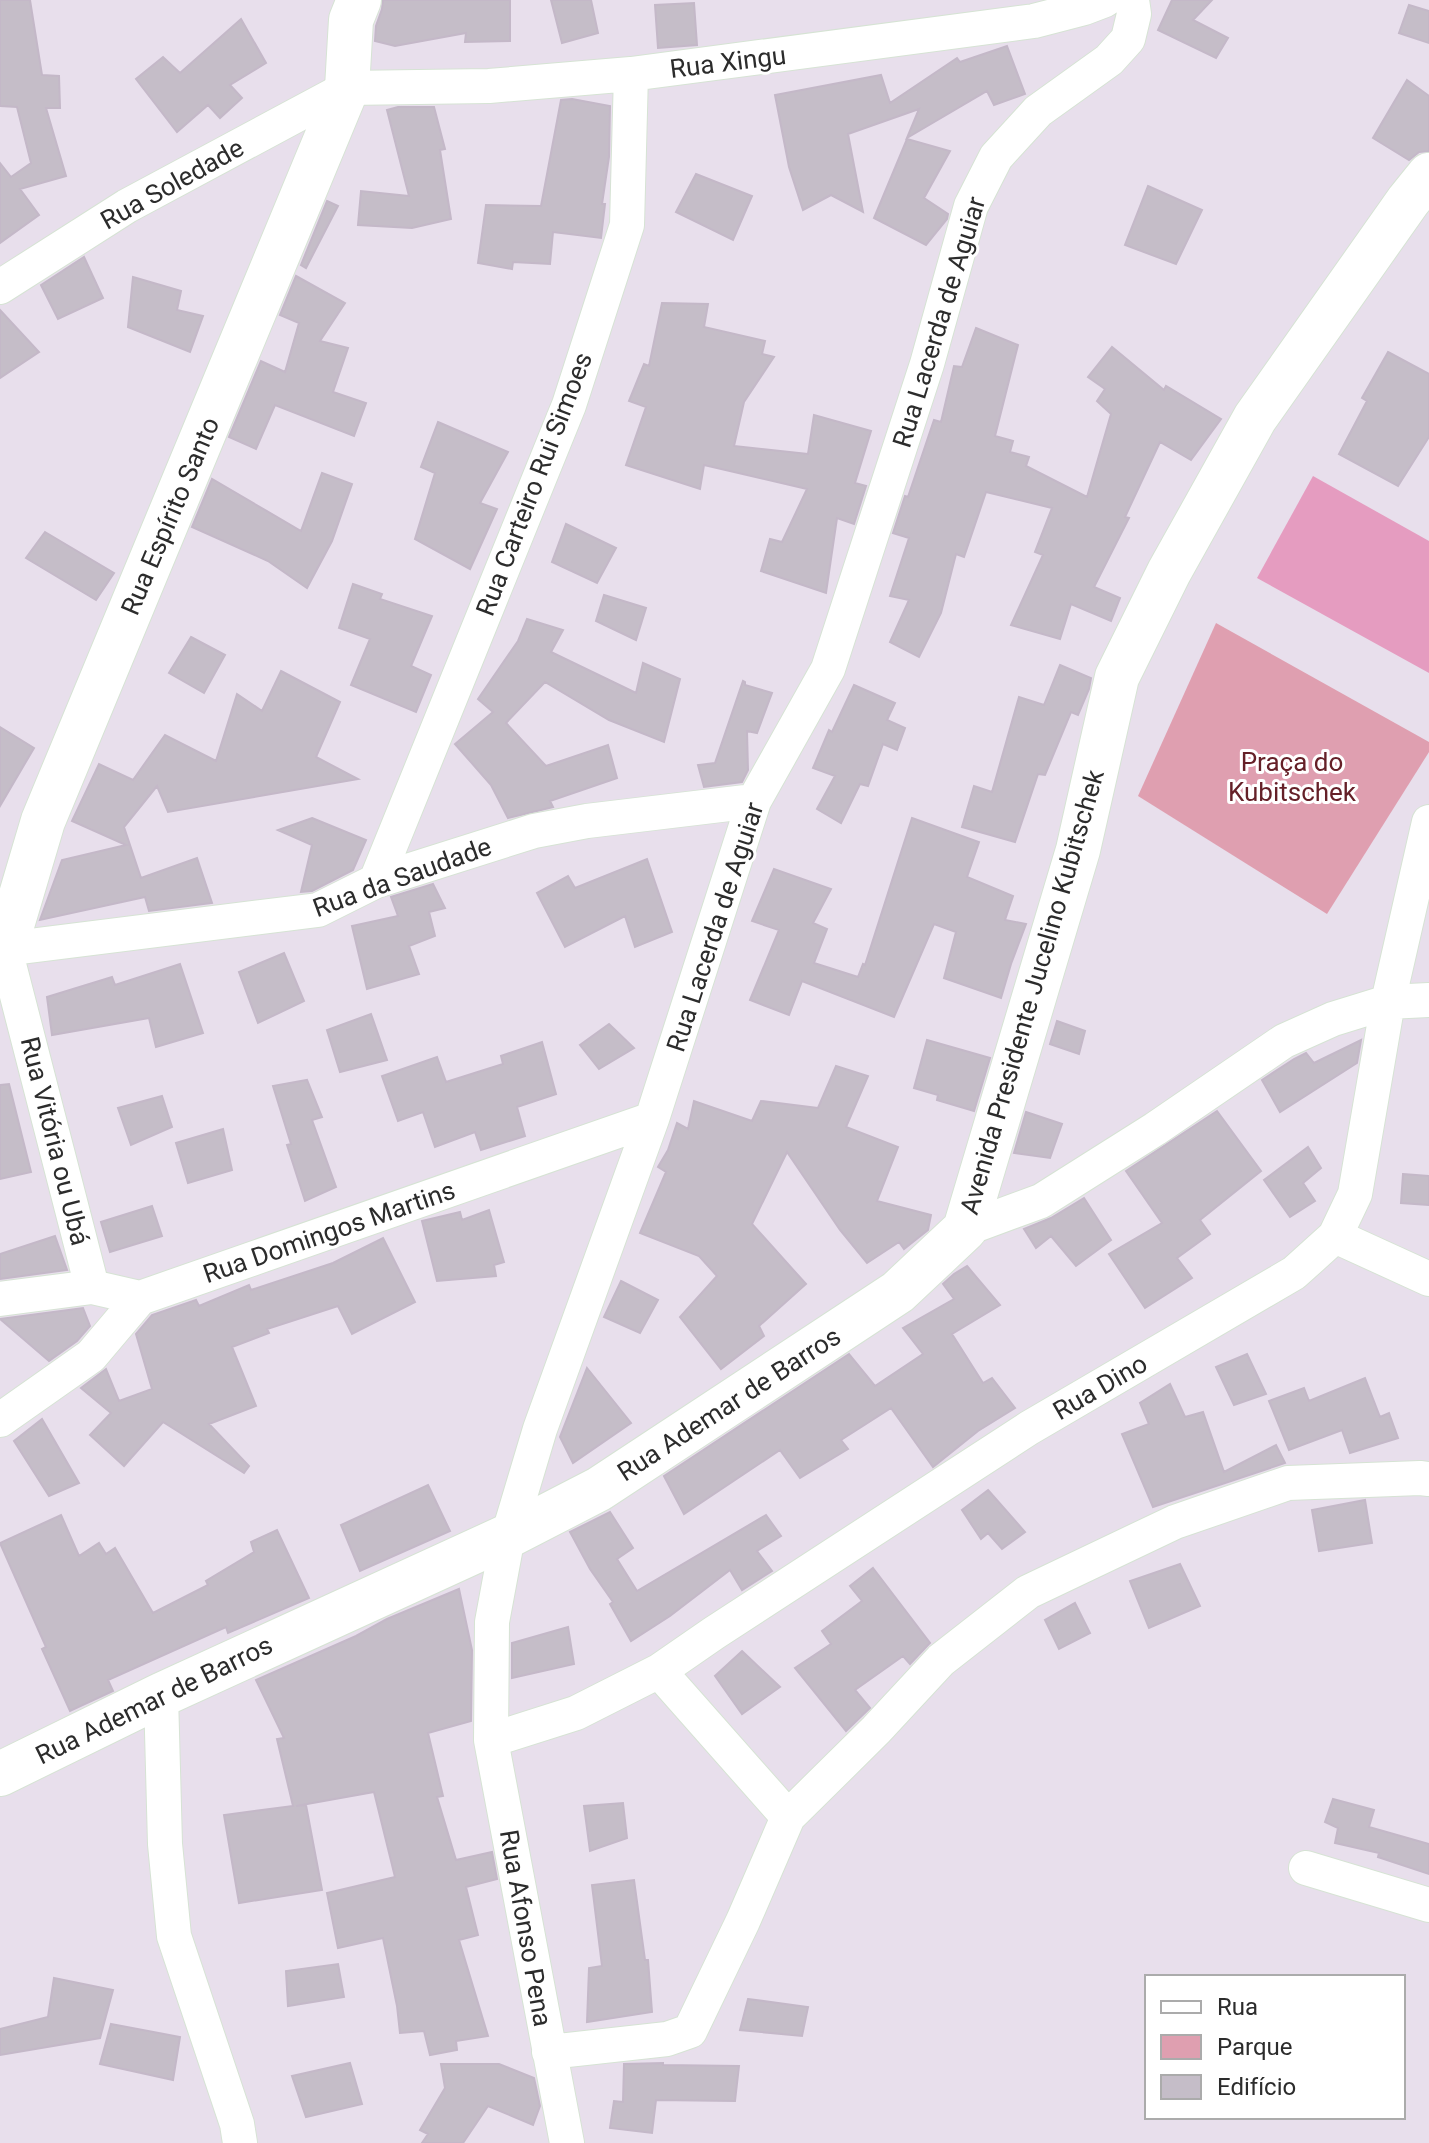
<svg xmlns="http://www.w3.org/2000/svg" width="1429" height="2143" font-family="Roboto,sans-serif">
  <rect width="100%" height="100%" fill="#e8dfec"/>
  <!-- green -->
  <path fill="#df9fb0" d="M1216 623 1429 742V752L1327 914 1138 796Z"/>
  <!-- pitch -->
  <path fill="#e59cc0" d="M1313 476 1429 541V673L1257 578Z"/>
  <!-- building -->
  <path fill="#c5bdc8" stroke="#c4b8c8" stroke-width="2" d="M0 0H30L42 75 59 76 60 108H46L66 176 20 189 39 215 0 243V163L11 177 31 163 17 107 0 106Z
    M383 0H510V41L465 42 466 33 395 46 375 41 376 26 382 9Z
    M551 0H591L598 33 562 43Z
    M1172 0H1212L1193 20 1228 38 1216 58 1158 30Z
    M694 3 697 45 658 48 655 5Z
    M1409 5 1429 11V43L1399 33Z
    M241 19 266 63 230 85 242 98 220 118 208 105 177 132 136 79 163 57 180 73Z
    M1007 46 1025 94 994 105 987 91 907 138 919 109 848 134 863 212 831 195 803 210 789 167 775 95 881 75 890 103 957 58 960 62Z
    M1407 80 1429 96V151L1419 152 1409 160 1373 138Z
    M572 99 610 106 609 157 602 204H605L601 238 553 232 550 264 513 262 512 269 478 263 486 205 541 206 561 100Z
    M398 107H434L445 149 440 150 451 219 412 228 358 225 361 191 409 196 387 110Z
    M907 139 950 151 924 198 948 214 947 219 926 245 874 218Z
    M696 174 752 196 733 240 676 212Z
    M1148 186 1202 210 1176 264 1125 245Z
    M327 201 338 206 306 268 301 265Z
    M84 257 103 298 58 319 41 285Z
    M296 276 345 303 320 341 348 348 333 392 366 403 354 436 275 405 256 449 229 437 261 361 285 372 299 323 280 315Z
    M133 277 181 291 177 310 203 316 190 352 128 327Z
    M662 303 708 304 704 327 765 341 762 354 774 357 744 402 734 446 808 454 814 415 871 431 855 483 866 486 854 524 837 518 826 593 761 571 770 539 782 542 807 489 704 465 700 489 626 465 646 407 629 401 644 364 649 366Z
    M0 310 39 352 0 378Z
    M976 328 1018 345 995 436 1013 441 1010 452 1029 457 1026 466 1087 497 1111 414 1097 401 1105 389 1088 377 1112 347 1164 390 1166 386 1221 419 1191 460 1160 442 1125 517 1129 518 1094 587 1120 598 1111 621 1071 604 1060 639 1011 625 1043 555 1035 552 1052 508 986 492 964 557 956 554 941 613 919 657 890 642 909 600 890 596 909 538 893 533 905 496 908 497 934 420 941 422 954 366 962 367Z
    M1388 352 1429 374V437L1398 486 1339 454 1367 401 1362 398Z
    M438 422 508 452 480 503 497 509 470 569 415 539 435 473 421 467Z
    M322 473 352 484 332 541 307 588 268 561 192 527 212 479 301 531Z
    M566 524 616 548 597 583 552 562Z
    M45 532 114 573 96 600 26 558Z
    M353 584 382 594 380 599 432 616 411 666 431 675 416 712 351 685 370 639 339 628Z
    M604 595 646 608 636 640 596 621Z
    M527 619 563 630 551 652 636 693 643 663 680 679 664 742 609 720 545 682 506 723 546 766 608 745 617 778 550 801 553 807 508 818 491 785 455 744 493 712 478 699 518 641Z
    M191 637 225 655 204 693 169 673Z
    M1060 665 1091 678 1089 689 1078 715 1071 712 1045 775 1038 774 1015 842 962 827 974 786 992 792 1019 697 1044 705Z
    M281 671 340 702 316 757 358 779 168 812 157 786 124 827 141 878 197 858 212 903 149 911 145 897 40 920 62 860 126 845 72 821 99 764 133 780 165 735 216 761 237 694 262 711Z
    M743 681 745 682V685L772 693 757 733 747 731 748 770 742 782 704 787 698 765 715 763Z
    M854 685 895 703 887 720 905 728 897 750 883 744 868 786 860 784 841 823 817 809 835 776 813 768 829 730 832 732Z
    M0 727 34 748 0 806Z
    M312 818 366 840 353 870 312 891 301 892 312 845 278 830Z
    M912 818 979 842 967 877 1013 896 1005 920 1026 924 1011 964 1001 998 944 978 956 932 934 924 894 1017 802 981 789 1015 750 1000 779 930 752 921 774 869 831 889 813 923 827 929 814 963 858 977 863 964 865 965Z
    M647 859 672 932 635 947 625 916 565 947 537 893 568 876 575 888Z
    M433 884 445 908 429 912 435 936 409 946 419 974 367 989 352 926 398 916 391 897Z
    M284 953 304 1001 258 1023 239 972Z
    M180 964 203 1033 156 1047 149 1018 52 1035 47 997 112 977 115 985Z
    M371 1014 387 1060 340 1072 327 1030Z
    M1057 1021 1085 1031 1079 1054 1050 1044Z
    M609 1024 634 1048 599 1069 580 1045Z
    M927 1040 990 1058 974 1111 937 1100 938 1095 914 1088Z
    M1361 1040 1357 1063 1280 1112 1262 1080 1294 1059 1306 1053 1314 1063Z
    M542 1042 556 1094 517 1107 525 1136 481 1150 475 1132 435 1147 423 1112 398 1121 382 1076 437 1057 446 1082 503 1064 501 1056Z
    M836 1066 868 1076 846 1127 898 1147 877 1201 931 1215 928 1230 904 1249 899 1242 867 1263 840 1230 787 1152 752 1224 806 1284 759 1326 764 1336 721 1369 680 1317 717 1276 699 1256 640 1233 666 1172 658 1167 668 1150 677 1123 688 1129 694 1101 752 1121 761 1101 818 1108Z
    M307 1080 322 1117 312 1120 336 1187 305 1201 287 1145 291 1144 273 1086Z
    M9 1084 31 1172 0 1179V1085Z
    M162 1096 172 1127 131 1145 118 1108Z
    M1217 1111 1261 1171 1200 1220 1210 1234 1177 1258 1192 1278 1145 1308 1109 1254 1162 1223 1126 1171Z
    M1026 1112 1062 1124 1050 1158 1014 1153Z
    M223 1129 232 1170 188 1183 176 1143Z
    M1308 1147 1321 1168 1303 1183 1315 1201 1290 1217 1264 1180Z
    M1403 1174 1429 1176V1205L1401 1203Z
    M1084 1198 1111 1240 1076 1266 1051 1236 1036 1248 1024 1229 1051 1218Z
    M152 1206 162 1236 110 1252 101 1222Z
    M489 1210 504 1262 494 1265 496 1276 437 1281 422 1221 460 1212 462 1220Z
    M55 1236 67 1270 0 1279V1254Z
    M383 1238 415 1302 352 1334 338 1306 267 1329 269 1333 232 1347 256 1406 209 1424 249 1466 244 1473 163 1422 124 1466 90 1435 111 1413 81 1388 106 1369 119 1401 152 1389 136 1334 152 1315 196 1300 199 1306 249 1285 251 1290 333 1263Z
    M967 1266 1000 1305 952 1334 983 1383 992 1378 1015 1408 978 1431 933 1467 891 1408 841 1440 848 1449 800 1478 780 1450 684 1514 664 1476 849 1354 875 1386 923 1354 903 1328 954 1299 943 1284 954 1274Z
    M621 1281 658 1300 640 1333 604 1317Z
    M83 1308 90 1326 77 1341 49 1361 0 1319Z
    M1247 1354 1266 1394 1234 1405 1216 1367Z
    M587 1368 631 1423 573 1463 560 1437Z
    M1365 1378 1380 1417 1389 1413 1398 1438 1350 1453 1342 1430 1289 1450 1269 1401 1304 1388 1309 1401Z
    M1170 1384 1185 1417 1203 1412 1224 1472 1276 1445 1285 1463 1153 1507 1122 1434 1149 1424 1140 1403Z
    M42 1419 79 1483 49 1496 14 1441Z
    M428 1485 450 1531 360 1571 341 1525Z
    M988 1490 1025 1532 1002 1549 988 1533 981 1539 962 1510Z
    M1365 1500 1372 1543 1319 1551 1312 1510Z
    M610 1512 633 1548 617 1559 637 1591 766 1515 781 1536 757 1551 772 1571 742 1590 730 1570 670 1616 631 1641 610 1604 613 1602 590 1569 570 1532Z
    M61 1515 79 1556 99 1543 106 1554 115 1548 153 1613 208 1585 206 1581 254 1552 251 1542 277 1530 309 1598 228 1633 226 1627 108 1680 113 1691 70 1711 42 1649 46 1647 0 1543Z
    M1180 1564 1200 1606 1149 1628 1130 1581Z
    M873 1568 930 1643 910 1664 903 1656 855 1690 870 1708 846 1731 795 1668 831 1644 822 1631 862 1601 850 1586Z
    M459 1589 472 1650 471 1721 428 1733 443 1796 437 1797 456 1860 492 1852 497 1879 466 1887 478 1935 459 1940 488 2036 456 2041 457 2050 430 2055 424 2031 400 2033 397 2006 383 1938 338 1948 327 1893 395 1877 374 1792 296 1806 306 1805 322 1890 239 1903 224 1815 293 1806 277 1739 284 1738 256 1680 356 1636 387 1619Z
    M1075 1603 1090 1633 1059 1649 1045 1620Z
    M568 1627 574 1664 512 1678V1643Z
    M742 1651 780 1687 742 1714 715 1676Z
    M1333 1799 1374 1810 1369 1827 1429 1844V1874L1378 1857 1379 1853 1335 1843 1338 1828 1325 1822Z
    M623 1803 627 1838 590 1851 584 1806Z
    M634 1880 645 1960H648L652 2012 587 2022 589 1968 602 1966 592 1885Z
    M338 1964 344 1997 288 2006 286 1971Z
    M54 1978 113 1990 100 2038 0 2055V2029L48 2017Z
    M748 1999 808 2007 802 2036 740 2030Z
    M111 2024 180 2037 173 2080 100 2064Z
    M350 2063 362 2104 306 2117 292 2076Z
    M663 2063V2065L739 2066 735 2101 656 2100 652 2133 610 2128 614 2101 623 2102 624 2064Z
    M441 2064H499L534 2078 540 2106 533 2125 488 2106 463 2143H422L428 2134 420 2130 445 2088Z"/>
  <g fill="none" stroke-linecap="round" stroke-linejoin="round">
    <!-- street casing -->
    <g stroke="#d6e3d4" stroke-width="36">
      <path id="street" d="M0 287 127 206 347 88 489 86 631 74 1034 21 1084 8 1105 0
        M376 881 569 405 627 225 631 74
        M965 1229 1041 1201 1155 1129 1284 1041 1333 1019 1388 1002 1429 1000
        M1335 1236 1429 1279
        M92 1287 5 949 318 910 376 881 534 831 587 821 754 801
        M0 1299 92 1287 140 1298 652 1119
        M0 1420 91 1356 140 1298
        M659 1671 788 1817
        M161 1695 165 1844 174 1936 237 2124 240 2143
        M491 1740 576 1713 659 1671 714 1633 1029 1428 1294 1273 1335 1236 1355 1194 1388 1002 1429 822
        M1306 1868 1429 1905
        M549 2052 667 2039 690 2031 743 1921 788 1817 876 1730 941 1660 1028 1592 1175 1522 1288 1483 1420 1478 1429 1479
        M567 2143 491 1740 492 1622 508 1536 540 1429 652 1119 754 801 828 669 927 364 971 206 996 157 1038 111 1109 60 1128 39 1134 14 1132 0"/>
    </g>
    <!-- secondary casing -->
    <g stroke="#d6e3d4" stroke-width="46">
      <path id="secondary" d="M0 950 5 949 43 821 347 88 351 20 359 0
        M0 1774 161 1695 508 1536 599 1489 898 1292 965 1229 1078 850 1117 677 1169 572 1255 418 1408 201 1429 175"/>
    </g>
    <!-- street -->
    <use href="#street" stroke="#fff" stroke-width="34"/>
    <!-- secondary -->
    <use href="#secondary" stroke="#fff" stroke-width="44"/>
  </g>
  <g text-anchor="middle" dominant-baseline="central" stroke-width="6" stroke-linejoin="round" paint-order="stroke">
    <!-- street labels -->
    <g font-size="26" fill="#2c2c2c" stroke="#fff">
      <text transform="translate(728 62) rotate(-7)">Rua Xingu</text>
      <text transform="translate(172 184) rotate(-29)">Rua Soledade</text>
      <text transform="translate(939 322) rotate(-73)">Rua Lacerda de Aguiar</text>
      <text transform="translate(534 484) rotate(-69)">Rua Carteiro Rui Simoes</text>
      <text transform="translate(170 516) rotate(-67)">Rua Espírito Santo</text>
      <text transform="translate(402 877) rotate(-20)">Rua da Saudade</text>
      <text transform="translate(715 927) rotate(-72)">Rua Lacerda de Aguiar</text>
      <text transform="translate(1032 992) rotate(-74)">Avenida Presidente Jucelino Kubitschek</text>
      <text transform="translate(55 1141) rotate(76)">Rua Vitória ou Ubá</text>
      <text transform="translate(329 1232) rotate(-19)">Rua Domingos Martins</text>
      <text transform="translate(1100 1387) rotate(-30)">Rua Dino</text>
      <text transform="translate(729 1404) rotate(-33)">Rua Ademar de Barros</text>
      <text transform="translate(154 1700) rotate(-26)">Rua Ademar de Barros</text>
      <text transform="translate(526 1928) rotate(80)">Rua Afonso Pena</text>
    </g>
    <!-- park labels -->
    <g font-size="26" fill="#652028" stroke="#fff">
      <text x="1292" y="762">Praça do<tspan x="1292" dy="30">Kubitschek</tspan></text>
    </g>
  </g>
  <!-- legend -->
  <rect x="1145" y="1975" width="260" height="144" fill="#ffffff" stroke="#ababab" stroke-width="2"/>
  <rect x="1161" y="2001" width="40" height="12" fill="#ffffff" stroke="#ababab" stroke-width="2"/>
  <text x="1217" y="2015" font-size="24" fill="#2c2c2c">Rua</text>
  <rect x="1161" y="2035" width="40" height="24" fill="#df9fb0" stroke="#ababab" stroke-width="2"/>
  <text x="1217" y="2055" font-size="24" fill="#2c2c2c">Parque</text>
  <rect x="1161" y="2075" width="40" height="24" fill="#c5bdc8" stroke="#ababab" stroke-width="2"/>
  <text x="1217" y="2095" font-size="24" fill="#2c2c2c">Edifício</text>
</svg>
